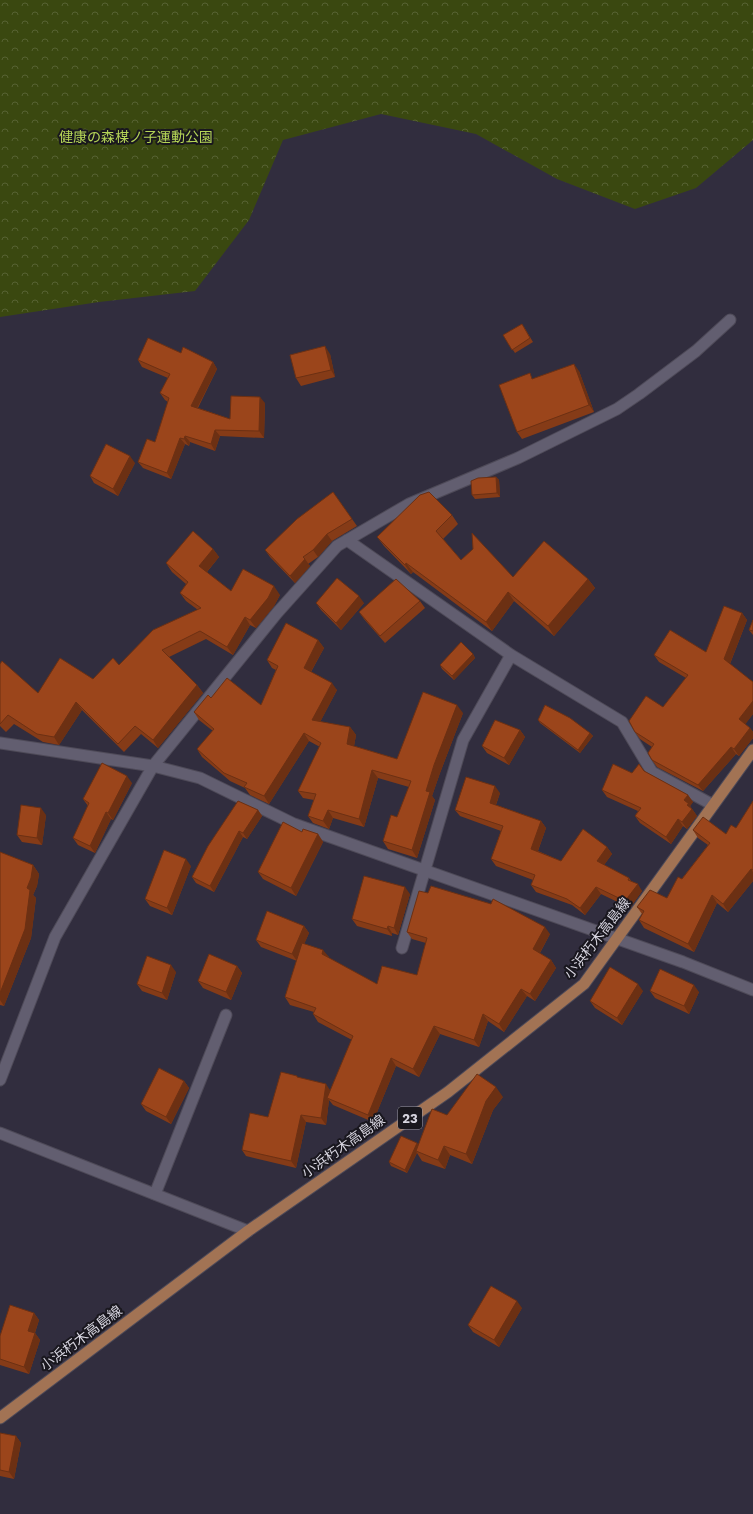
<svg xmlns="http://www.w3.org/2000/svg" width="753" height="1514" font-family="'Work Sans','Noto Sans JP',sans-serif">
  <defs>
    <pattern id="park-crowns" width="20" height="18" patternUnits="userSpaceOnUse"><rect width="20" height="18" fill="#3a4810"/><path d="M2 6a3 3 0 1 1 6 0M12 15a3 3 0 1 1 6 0" fill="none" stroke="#566232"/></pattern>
  </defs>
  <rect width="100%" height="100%" fill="#312d3e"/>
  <!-- park -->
  <path fill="url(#park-crowns)" d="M0 0H753V140L696 188 635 209 557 179 476 134 381 114 283 140 249 220 195 291 99 302 0 317Z"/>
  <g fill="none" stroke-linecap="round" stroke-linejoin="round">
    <!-- minor casing -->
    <g stroke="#4e4a58" stroke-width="13">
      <path id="minor" d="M347 540 511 655 622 722 652 772 713 805
        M0 743 153 766 200 778 294 824 683 962 753 990
        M402 948 463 740 511 655
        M0 1080 55 937 153 766 277 613 337 546 409 504 518 458 617 409 639 394 696 351 730 320
        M155 1194 226 1015"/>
    </g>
    <!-- secondary casing -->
    <g stroke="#4e4a58" stroke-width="13">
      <path id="secondary" d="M0 1133 248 1231"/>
    </g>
    <!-- primary casing -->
    <g stroke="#4e4a58" stroke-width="13">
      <path id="primary" d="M0 1418 248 1231 448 1092 584 984 753 750"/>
    </g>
    <!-- minor -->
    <use href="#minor" stroke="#625e70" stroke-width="11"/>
    <!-- secondary -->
    <use href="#secondary" stroke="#625e70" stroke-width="11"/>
    <!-- primary -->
    <use href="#primary" stroke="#a27354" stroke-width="11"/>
  </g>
  <!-- wall -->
  <path fill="#853b17" d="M524 327 533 342 515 353 503 335Z
    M181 353 213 362 217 369 198 408 230 419 265 403 264 438 220 436 215 451 190 442 189 446 185 444 171 479 143 468 138 462 155 442 168 402 165 400 160 393 168 378 142 367 138 360Z
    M330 354 335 377 301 386 296 378Z
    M579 371 594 412 522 439 517 432Z
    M135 463 118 496 94 483 90 476Z
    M496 477 499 480 500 497 475 499 472 495Z
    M333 492 357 526 332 541 318 557 308 564 310 566 295 583 270 557 265 550Z
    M452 515 458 524 443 539 461 560 513 577 588 579 595 588 554 636 514 601 492 631 413 572 411 574 384 546 377 537Z
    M213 549 219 557 207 572 231 591 280 595 274 606 256 628 250 625 233 655 206 639 169 657 197 685 203 693 158 748 141 734 124 752 82 710 59 745 43 742 14 724 6 732 0 726V664L38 693 93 679 119 665 198 610 186 601 180 593 186 584 172 572 166 563Z
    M420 601 425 608 385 643 364 619 359 612Z
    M316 603H364L341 630 321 610Z
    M742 613 747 620 730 664 753 682V714L745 724 750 728 753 732V738L739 756 736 754 703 791 657 767 652 760V747L640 739 635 732 663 707 686 678 659 662 654 655 706 652Z
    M753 620V635L749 630Z
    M318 640 324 648 311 672 337 690 320 722 350 727 356 735 354 746 397 759 463 713 440 773 432 796 435 800 417 858 388 849 383 841 397 817 409 787 378 778 364 827 333 818 329 829 313 823 308 816 314 800 303 798 298 791 320 747 309 741 269 804 250 795 245 788 230 781 202 757 197 749 213 731 199 720 194 712 211 698 261 705 276 670 272 668 267 660Z
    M473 654 475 658 454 680 442 669 440 665Z
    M538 720 590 733 593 736 580 753 540 723Z
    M520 730 525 737 509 765 487 753 482 746Z
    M644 771 688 795 693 802 690 806 697 816 687 829 683 826 671 844 640 823 635 816 638 811 607 797 602 790 632 773Z
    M132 783 113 820 111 819 95 853 78 845 73 838 88 806 83 799Z
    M500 793 496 805 541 821 546 828 538 851 561 861 607 847 612 854 604 865 629 878 632 882 642 891 630 908 601 894 585 915 572 905 536 892 531 885 533 880 496 866 491 859 501 831 460 816 455 810Z
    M753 801V881L728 912 717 903 694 952 644 928 639 920 642 914 637 907 667 898 708 845 698 838 693 830 726 834 736 828Z
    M258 810 262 816 247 839 243 837 214 892 196 883 192 877Z
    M46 815 42 845 22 842 17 835Z
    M302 832 318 834 323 842 296 896 263 879 258 872Z
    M0 852 33 865 39 874 37 886 33 895 36 898 31 938 4 1006 0 1005Z
    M191 866 172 915 150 906 145 899Z
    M410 894 398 935 392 933V936L357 926 352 919Z
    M304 926 309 933 304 944 329 957 328 958 377 984 417 975 426 943 412 939 407 932 550 934 540 953 551 960 556 968 535 1001 527 996 504 1032 488 1021 479 1047 440 1034 419 1077 396 1066 373 1122 333 1105 329 1100 326 1125 306 1122 296 1168 246 1156 242 1150 268 1117 298 1078 330 1090V1092L352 1040 318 1022 313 1014 314 1012 290 1005 285 997 297 961 261 947 256 940Z
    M237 966 242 973 231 1000 203 988 198 981Z
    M176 972 167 1000 142 991 137 984Z
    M643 991 622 1025 595 1008 590 1001Z
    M650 991 699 992 689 1014 655 998Z
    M184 1081 189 1088 171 1124 146 1111 141 1104Z
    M503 1097 493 1110 472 1164 450 1155 445 1169 422 1161 417 1153 407 1173 391 1166 389 1162 417 1143 418 1145 447 1115Z
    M522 1308 499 1347 473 1332 468 1325Z
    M34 1313 39 1320 35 1333 40 1340 29 1374 0 1365V1336Z
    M0 1433 16 1436 21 1443 14 1479 0 1476Z"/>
  <!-- shaded-wall -->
  <path fill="#6c3013" d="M325 346 330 354 335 377 331 370Z
    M213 362 217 369 195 412 191 406Z
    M574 364 579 371 594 412 589 405Z
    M260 397 265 403 264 438 259 431Z
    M215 430 220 436 215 451 211 444Z
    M185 436 190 442 189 446 184 439Z
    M180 438 185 444 171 479 167 473Z
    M130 456 135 463 118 496 113 489Z
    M496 477 499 480 500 497 497 493Z
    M327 534 332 541 318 557 313 550Z
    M213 549 219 557 205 574 199 566Z
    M305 559 310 566 295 583 290 576Z
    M406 563 413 572 411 574 405 565Z
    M588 579 595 588 554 636 548 626Z
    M274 586 280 595 274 606 256 628 250 620Z
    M508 592 514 601 492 631 486 622Z
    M359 596 364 603 341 630 336 623Z
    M742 613 747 620 729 666 724 659Z
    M245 617 250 625 233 655 227 647Z
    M318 640 324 648 309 675 304 668Z
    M473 654 475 658 454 680 452 676Z
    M332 683 337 690 317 728 312 720Z
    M197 685 203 693 158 748 153 740Z
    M753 701V714L744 726 739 719Z
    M76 702 82 710 59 745 54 737Z
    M457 705 463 713 440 773 432 796 435 800 417 858 412 850 426 791 434 765Z
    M350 727 356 735 353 752 347 744Z
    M750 728 753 732V738L739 756 734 749Z
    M520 730 525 737 509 765 504 758Z
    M304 733 309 741 269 804 264 796Z
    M590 733 593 736 580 753 578 750Z
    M731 747 736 754 703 791 698 785Z
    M372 770 378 778 364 827 359 819Z
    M127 776 132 783 113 820 108 813Z
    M495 786 500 793 494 810 490 803Z
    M688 795 693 802 690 806 697 816 687 829 682 822 684 800Z
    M41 808 46 815 42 845 37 838Z
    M258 810 262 816 247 839 243 833Z
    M328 810 333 818 329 829 323 821Z
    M106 812 111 819 95 853 90 846Z
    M678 819 683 826 671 844 666 837Z
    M541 821 546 828 536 856 531 849Z
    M239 831 243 837 214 892 210 886Z
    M318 834 323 842 296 896 291 888Z
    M607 847 612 854 602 868 597 861Z
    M186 859 191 866 172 915 167 908Z
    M33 865 39 874 37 886 33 895 36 898 31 938 4 1006 0 1000V993Z
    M751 869 753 872V881L728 912 723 904Z
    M638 884 642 891 630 908 625 901Z
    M405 887 410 894 398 935 394 928Z
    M596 887 601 894 585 915 580 908Z
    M712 895 717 903 694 952 688 944Z
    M304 926 309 933 297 961 292 954Z
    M388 926 392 933V936L387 929Z
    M545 927 550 934 538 956 533 949Z
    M323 950 329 957 327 962 322 954Z
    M551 960 556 968 535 1001 530 994Z
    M171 965 176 972 167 1000 162 993Z
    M237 966 242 973 231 1000 226 992Z
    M638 984 643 991 622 1025 617 1018Z
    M694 985 699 992 689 1014 684 1006Z
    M521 989 527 996 504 1032 499 1024Z
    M483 1014 488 1021 479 1047 474 1040Z
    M434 1026 440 1034 419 1077 413 1069Z
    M391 1058 396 1066 373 1122 368 1115Z
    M184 1081 189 1088 171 1124 166 1117Z
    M326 1084 330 1090 329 1098H327L329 1100 326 1125 321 1118Z
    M496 1087 503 1097 493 1110 472 1164 466 1154 486 1101Z
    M301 1115 306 1122 296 1168 291 1161Z
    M417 1143 420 1147 416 1151 417 1153 407 1173 405 1170Z
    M444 1146 450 1155 445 1169 438 1160Z
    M517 1301 522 1308 499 1347 494 1340Z
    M34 1313 39 1320 33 1338 28 1331Z
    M35 1333 40 1340 29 1374 24 1367Z
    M16 1436 21 1443 14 1479 9 1472Z"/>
  <!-- building -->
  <path fill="#9b451b" stroke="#6c3013" d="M522 324 530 338 512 350 503 335Z
    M148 338 181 353 183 347 213 362 191 406 230 419 231 396 260 397 259 431 215 430 211 444 185 436 184 439 180 438 167 473 138 462 147 439 155 442 169 398 160 393 170 374 138 360Z
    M325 346 331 370 296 378 290 355Z
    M574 364 589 405 517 432 499 385 530 373 532 379Z
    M106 444 130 456 113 489 90 476Z
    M496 477 497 493 472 495 471 481 478 478Z
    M333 492 352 519 327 534 313 550 303 557 305 559 290 576 265 550 297 519Z
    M429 492 452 515 436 531 461 560 473 549 472 533 513 577 544 541 588 579 548 626 508 592 486 622 406 563 405 565 377 537 420 495Z
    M193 531 213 549 199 566 231 591 243 569 274 586 268 598 250 620 245 617 227 647 200 631 162 650 197 685 153 740 135 726 118 744 76 702 54 737 37 734 8 715 0 724V664L2 661 38 693 60 658 93 679 113 658 119 665 153 630 201 608 180 593 188 582 166 563Z
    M337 578 359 596 336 623 316 603Z
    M396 579 420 601 380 636 359 612Z
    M724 606 742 613 724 659 753 682V701L739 719 750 728 734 749 731 747 698 785 652 760 648 753 654 744 635 732 629 721 646 696 663 707 688 675 654 655 670 630 706 652Z
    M753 620V631L749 630Z
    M286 623 318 640 304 668 332 683 312 720 350 727 347 744 397 759 423 692 457 705 434 765 426 791 430 792 412 850 383 841 391 815 397 817 411 781 372 770 359 819 328 810 323 821 308 816 316 794 298 791 321 743 304 733 264 796 244 787 247 783 224 773 197 749 214 729 194 712 208 695 211 698 227 678 261 705 278 666 267 660Z
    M461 642 473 654 452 676 440 665Z
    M545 705 570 718 590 733 578 750 538 720Z
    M495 720 520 730 504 758 482 746Z
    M102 763 127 776 108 813 106 812 90 846 73 838 89 803 83 799Z
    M613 764 632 773 639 764 644 771 688 795 684 800 689 804 687 805 692 809 682 822 678 819 666 837 635 816 641 808 602 790Z
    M466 777 495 786 490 803 541 821 531 849 561 861 583 829 607 847 597 861 629 878 628 880 638 884 625 901 596 887 580 908 567 899 531 885 535 875 491 859 503 826 455 810Z
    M238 801 258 810 243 833 239 831 210 886 192 877 208 846Z
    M753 801V870L751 869 723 904 712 895 688 944 639 920 644 911 637 907 650 890 667 898 678 877 682 879 710 843 693 830 703 817 726 834 731 825 736 828Z
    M21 805 41 808 37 838 17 835Z
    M283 822 302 832 303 829 318 834 291 888 258 872Z
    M164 850 186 859 167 908 145 899Z
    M0 852 33 865 31 878 27 888 30 890 25 929 0 993Z
    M364 876 405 887 394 928 388 926 387 929 352 919Z
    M431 886 491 904 493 899 545 927 533 949 551 960 530 994 521 989 499 1024 483 1014 474 1040 434 1026 413 1069 391 1058 368 1115 327 1098 353 1036 313 1014 316 1008 285 997 302 943 323 950 322 954 377 984 382 966 417 975 427 938 407 932 419 891 428 893Z
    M267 911 304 926 292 954 256 940Z
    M209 954 237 966 226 992 198 981Z
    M147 956 171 965 162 993 137 984Z
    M610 967 638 984 617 1018 590 1001Z
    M660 969 694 985 684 1006 650 991Z
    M159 1068 184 1081 166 1117 141 1104Z
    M281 1072 297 1076V1077L326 1084 321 1118 301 1115 291 1161 242 1150 250 1113 268 1117Z
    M477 1074 496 1087 486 1101 466 1154 444 1146 438 1160 416 1151 432 1109 447 1115Z
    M401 1136 417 1143 405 1170 389 1162Z
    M491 1286 517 1301 494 1340 468 1325Z
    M10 1305 34 1313 28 1331 35 1333 24 1367 0 1359V1336Z
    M0 1433 16 1436 9 1472 0 1470Z"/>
  <g text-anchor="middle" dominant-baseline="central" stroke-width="4" stroke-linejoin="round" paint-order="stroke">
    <!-- shield labels -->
    <rect fill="#19171e" stroke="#9d9ba5" stroke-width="1" x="398" y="1107" width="24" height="22" rx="3"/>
    <g font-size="13" font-weight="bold" fill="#d6d4df">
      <text x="410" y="1118">23</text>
    </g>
    <!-- park labels -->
    <g font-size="14" fill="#b5d557" stroke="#19171e">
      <text x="136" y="137">健康の森楳ノ子運動公園</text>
    </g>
    <!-- street labels -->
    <g font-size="14" fill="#d6d4df" stroke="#19171e">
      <text transform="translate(597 938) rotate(-52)">小浜朽木高島線</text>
      <text transform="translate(343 1146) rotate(-35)">小浜朽木高島線</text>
      <text transform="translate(81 1338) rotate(-37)">小浜朽木高島線</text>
    </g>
  </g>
</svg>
